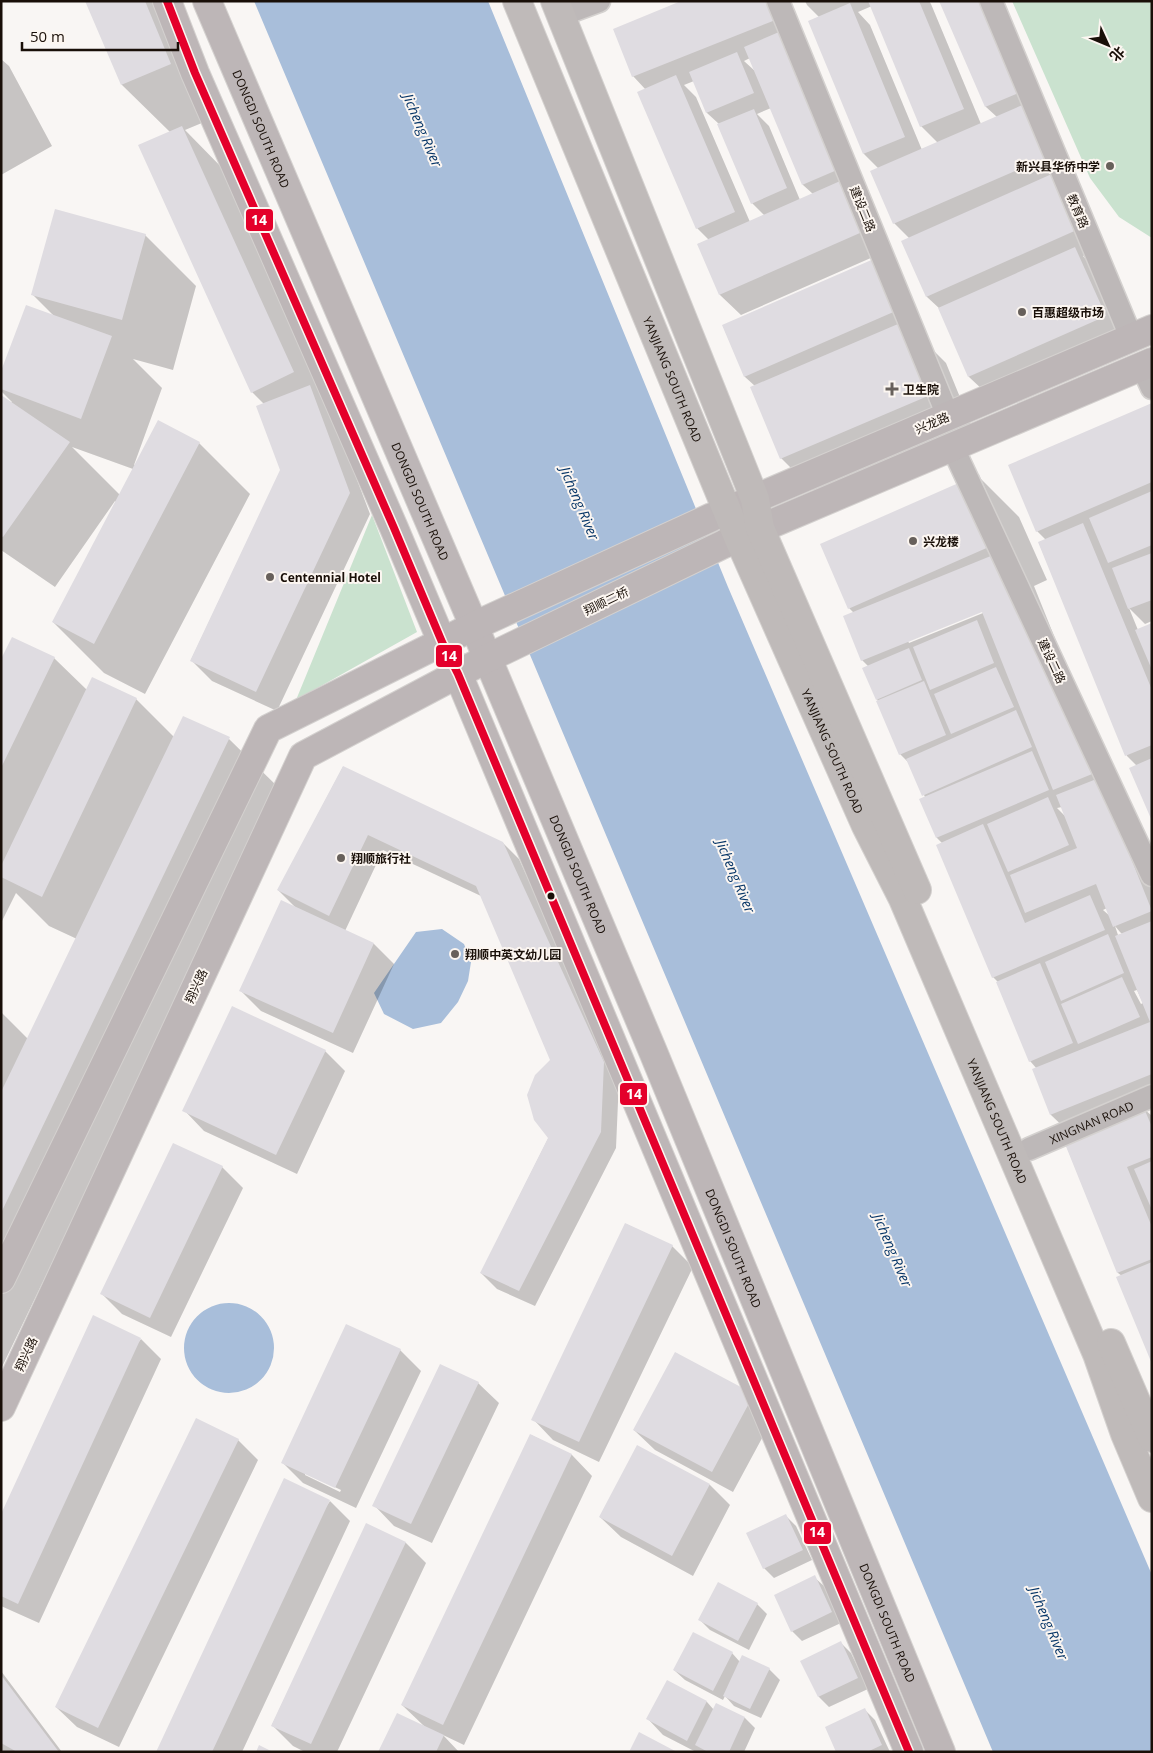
<svg xmlns="http://www.w3.org/2000/svg" width="1153" height="1753" font-family="'Open Sans','Noto Sans SC',sans-serif">
  <rect width="100%" height="100%" fill="#f9f6f4"/>
  <!-- green -->
  <path fill="#cae2cf" d="M1012 1H1152V238L1119 217 1090 178Z
    M372 515 417 632 296 700Z"/>
  <!-- water -->
  <path fill="#a8beda" d="M254 1H488L728 587 1152 1575V1752H993Z
    M442 929 464 944 471 962 468 981 458 1002 441 1023 413 1029 384 1014 374 993 416 932Z
    M184 1348a45 45 0 1 1 90 0a45 45 0 1 1-90 0Z"/>
  <!-- shadow -->
  <path fill="#0003" fill-rule="evenodd" d="M87 1H173L221 115 185 130 232 178 337 427 370 514 277 711 212 681 191 660 281 470 264 404 252 392 170 132 122 85Z
    M782 1 889 250 741 315 720 295 698 244 709 240 697 228 646 90 633 76ZM750 58 756 72 744 61ZM694 81 707 113 719 124 752 203 764 215 750 222 696 97 684 85ZM771 108 803 185 813 194 800 200 769 126 757 114Z
    M805 1H929L931 4 981 124 997 117 986 107 940 1H989L1098 250 1083 256 1090 264 1120 332 985 392 969 377 940 309 927 297 903 242 910 239 894 223 879 169 864 154 820 18 807 5ZM872 6 921 126 938 143 922 150 870 25 858 12Z
    M1 59 9 66 52 146 1 175Z
    M145 235 196 286 173 370 133 359 162 388 134 465 199 443 250 494 145 694 104 673 53 622 116 502 115 501 55 587 1 550V396L11 403 12 402 1 391V375L54 316 33 295ZM72 447 133 469 120 495Z
    M876 260 915 332 946 363 975 434 822 499 781 458 755 386 745 377 723 326Z
    M1152 404V621L1145 624 1129 608 1138 630 1152 624V818L1137 766 1127 756 1039 543 1046 540 1037 531Z
    M978 476 1019 517 1047 580 1034 586 1152 880V1103L1142 1107 1152 1116V1360L1122 1276 1118 1273 1064 1140 1073 1136 1051 1115 1034 1070 1037 1069 1030 1061 998 982 993 977 942 843 937 838 925 797 909 763 900 754 877 699 869 667 862 660 854 613 849 608ZM987 608 988 611 909 643 908 641ZM1062 807 1066 817 1057 808ZM1107 908 1111 917 1103 910ZM1115 926 1120 932 1122 934 1118 935ZM1137 990 1143 1003 1141 1004 1134 991Z
    M54 658 87 690 136 699 174 737 229 739 280 789 1 1369V1012L28 1039 77 939 49 926 16 893 1 923V662Z
    M343 767 503 843 519 859 619 1079 616 1148 535 1306 497 1289 481 1273 549 1137 552 1060 481 896 383 850 345 931 374 944 394 964 353 1053 261 1011 241 991 297 909 278 890Z
    M325 1051 345 1071 297 1174 204 1131 184 1110Z
    M222 1167 243 1188 171 1337 122 1314 102 1294Z
    M626 1224 672 1246 693 1267 599 1462 553 1440 533 1419Z
    M141 1339 161 1359 39 1623 1 1606V1517Z
    M400 1350 421 1371 356 1508 303 1483 282 1462ZM305 1473 341 1490 340 1492 305 1475Z
    M676 1353 774 1416 733 1492 655 1450 634 1430Z
    M478 1383 499 1403 432 1543 394 1526 374 1505Z
    M531 1435 572 1455 592 1476 464 1745 443 1735 459 1752H380L424 1726 402 1705Z
    M238 1440 258 1460 119 1747 77 1727 56 1707Z
    M638 1447 710 1485 730 1505 693 1576 621 1537 600 1517Z
    M330 1501 350 1521 242 1752H158Z
    M786 1516 796 1526 812 1560 774 1578 764 1568Z
    M367 1525 406 1543 426 1563 337 1752H305L293 1746 272 1725Z
    M814 1577 825 1587 841 1623 802 1641 792 1631Z
    M757 1604 767 1614 749 1650 710 1630 700 1620Z
    M841 1643 851 1653 868 1689 829 1707 819 1697 802 1661Z
    M732 1653 740 1662 743 1657 769 1669 780 1680 761 1718 734 1706 725 1696 723 1700 685 1680 674 1670Z
    M1 1671 62 1752H5L1 1750Z
    M667 1682 707 1702 714 1710 716 1704 745 1718 755 1728 744 1752H696L663 1735 648 1719Z
    M865 1710 875 1720 890 1752H838Z"/>
  <!-- building -->
  <path fill="#dfdce1" d="M85 1H145L171 64 121 85Z
    M681 1H771L778 19 632 77 613 29Z
    M868 1H919L964 109 920 127Z
    M939 1H981L1021 92 985 107Z
    M850 3 905 137 863 154 808 21Z
    M779 32 837 170 802 185 744 47Z
    M737 52 754 93 706 113 689 72Z
    M676 75 735 212 696 229 637 92Z
    M1027 103 1050 156 893 224 870 171Z
    M754 109 787 188 751 204 717 124Z
    M182 126 294 372 251 393 138 145Z
    M1054 173 1079 229 926 297 901 241Z
    M847 178 869 229 719 295 697 244Z
    M55 209 146 234 122 320 31 295Z
    M1075 247 1106 316 968 377 938 308Z
    M876 258 898 310 744 377 722 325Z
    M26 305 112 336 81 419 1 389V371Z
    M905 321 935 393 780 459 750 387Z
    M310 385 350 493 256 692 190 661 280 470 256 406Z
    M1 395 70 442 3 537 1 536Z
    M1152 403V482L1036 532 1008 465Z
    M158 420 200 442 94 644 52 622Z
    M979 474 1007 539 848 609 820 544Z
    M1152 491V545L1108 563 1089 518Z
    M1083 523 1152 690V745L1125 756 1038 542Z
    M1008 549 1097 772 1053 790 982 612 861 661 843 616Z
    M1152 553V600L1128 609 1112 568Z
    M977 620 994 663 930 690 913 647Z
    M1152 623V670L1135 630Z
    M12 637 55 657 1 768V659Z
    M909 648 922 680 876 700 862 668Z
    M996 667 1014 707 951 734 934 694Z
    M92 677 137 698 42 897 1 877V866Z
    M924 681 946 735 899 755 876 701Z
    M1016 710 1032 747 922 796 906 759Z
    M183 716 230 737 1 1213V1092Z
    M1032 751 1049 790 936 838 919 799Z
    M1152 758V821L1129 768Z
    M343 766 503 842 604 1062 601 1132 519 1291 480 1273 548 1138 534 1120 527 1095 535 1075 550 1060 476 886 368 835 329 916 277 890Z
    M1099 778 1152 911 1113 927 1096 884 1025 913 1010 875 1077 848 1056 795Z
    M1048 797 1069 845 1008 872 987 824Z
    M983 824 1025 923 1090 895 1105 930 992 978 936 845Z
    M281 900 374 943 333 1033 239 991Z
    M1152 921V1074L1050 1115 1032 1069 1150 1022 1115 936Z
    M1108 934 1124 973 1061 1001 1045 962Z
    M1040 963 1073 1043 1029 1062 996 982Z
    M1122 977 1140 1017 1078 1044 1061 1004Z
    M232 1006 326 1050 276 1155 182 1111Z
    M1143 1106 1152 1127V1157L1127 1167 1152 1227V1259L1117 1273 1063 1139Z
    M173 1143 223 1166 150 1318 100 1294Z
    M1152 1161V1210L1134 1169Z
    M625 1223 673 1245 579 1442 531 1420Z
    M1152 1262V1364L1116 1277Z
    M93 1315 141 1338 18 1604 1 1596V1514Z
    M346 1324 401 1349 335 1488 281 1463Z
    M675 1352 754 1394 712 1472 633 1430Z
    M440 1364 479 1382 411 1524 372 1506Z
    M196 1418 239 1439 98 1728 55 1707Z
    M530 1434 572 1454 443 1725 401 1705Z
    M637 1445 710 1484 672 1556 599 1517Z
    M284 1478 330 1500 212 1752H156Z
    M786 1514 803 1550 763 1569 746 1533Z
    M366 1523 406 1542 311 1744 271 1726Z
    M815 1575 832 1612 791 1632 774 1595Z
    M718 1582 758 1603 738 1641 698 1620Z
    M693 1632 733 1652 713 1691 673 1670Z
    M841 1641 858 1678 818 1697 800 1661Z
    M742 1655 770 1668 750 1709 723 1696Z
    M1 1675 59 1752H17L1 1743Z
    M667 1680 707 1701 687 1741 646 1719Z
    M716 1703 745 1717 729 1752H708L695 1745Z
    M865 1708 882 1745 867 1752H836L825 1727Z
    M397 1713 444 1735 436 1752H378Z
    M639 1732 677 1752H629Z
    M259 1745 273 1752H256Z"/>
  <g fill="none" stroke-linecap="round" stroke-linejoin="round">
    <!-- street casing -->
    <g stroke="#d4d1cf" stroke-width="25">
      <g id="street">
        <path d="M778 1 948 416"/>
        <path d="M991 1 1131 337"/>
        <path d="M561 15 599 1"/>
        <path d="M1142 366 1152 388"/>
        <path d="M952 446 1152 875"/>
        <path id="s1" d="M1029 1149 1152 1096"/>
      </g>
    </g>
    <!-- secondary casing -->
    <g stroke="#d4d1cf" stroke-width="30">
      <g id="secondary">
        <path d="M167 1 195 73 394 528 442 642 458 674 909 1752"/>
        <path id="s2" d="M207 1 474 626 654 1054 941 1752"/>
        <path d="M1 1279 268 729 474 626 712 517 1152 329"/>
        <path d="M1 1407 303 756 488 658 724 544 1152 362"/>
      </g>
    </g>
    <!-- primary casing -->
    <g stroke="#d4d1cf" stroke-width="30">
      <g id="primary">
        <path id="s3" d="M517 1 738 537 866 826 903 899 1097 1354 1125 1434 1152 1498"/>
        <path d="M555 1 755 499 760 528 917 890"/>
        <path d="M1111 1343 1152 1438"/>
      </g>
    </g>
    <!-- street -->
    <use href="#street" stroke="#bdb8b8" stroke-width="22"/>
    <!-- secondary -->
    <use href="#secondary" stroke="#bdb6b7" stroke-width="28"/>
    <!-- primary -->
    <use href="#primary" stroke="#bfbab9" stroke-width="28"/>
    <!-- bus-1 casing -->
    <g stroke="#fcf6f1" stroke-width="11">
      <path id="bus-1" d="M167 1 195 73 394 528 442 642 458 674 909 1752"/>
    </g>
    <!-- bus-1 -->
    <use href="#bus-1" stroke="#e4002b" stroke-width="8"/>
  </g>
  <!-- markers -->
  <g fill="#67605b" stroke="#fcf6f1" stroke-width="2">
    <circle cx="1110" cy="166" r="5"/>
    <circle cx="1022" cy="312" r="5"/>
    <path d="M889.5 381.5h5v5h5v5h-5v5h-5v-5h-5v-5h5z"/>
    <circle cx="913" cy="541" r="5"/>
    <circle cx="270" cy="577" r="5"/>
    <circle cx="341" cy="858" r="5"/>
    <circle cx="455" cy="954" r="5"/>
  </g>
  <circle fill="#190f08" stroke="#fcf6f1" stroke-width="2" cx="551" cy="896" r="4.5"/>
  <g text-anchor="middle" dominant-baseline="central" stroke-width="4" stroke-linejoin="round" paint-order="stroke">
    <!-- street labels -->
    <g font-size="12" fill="#190f08" stroke="#fcf6f1">
      <text stroke="none"><textPath href="#s2" startOffset="139">DONGDI SOUTH ROAD</textPath></text>
      <text transform="translate(863 209) rotate(68)">建设二路</text>
      <text transform="translate(1078 211) rotate(67)">教育路</text>
      <text stroke="none"><textPath href="#s3" startOffset="409">YANJIANG SOUTH ROAD</textPath></text>
      <text transform="translate(932 423) rotate(-23)">兴龙路</text>
      <text stroke="none"><textPath href="#s2" startOffset="544">DONGDI SOUTH ROAD</textPath></text>
      <text transform="translate(606 601) rotate(-26)">翔顺二桥</text>
      <text transform="translate(1052 661) rotate(65)">建设二路</text>
      <text stroke="none"><textPath href="#s3" startOffset="814">YANJIANG SOUTH ROAD</textPath></text>
      <text stroke="none"><textPath href="#s2" startOffset="949">DONGDI SOUTH ROAD</textPath></text>
      <text transform="translate(196 986) rotate(-65)">翔兴路</text>
      <text stroke="none"><textPath href="#s3" startOffset="1219">YANJIANG SOUTH ROAD</textPath></text>
      <text stroke="none"><textPath href="#s1" startOffset="68">XINGNAN ROAD</textPath></text>
      <text stroke="none"><textPath href="#s2" startOffset="1354">DONGDI SOUTH ROAD</textPath></text>
      <text transform="translate(26 1354) rotate(-65)">翔兴路</text>
      <text stroke="none"><textPath href="#s2" startOffset="1759">DONGDI SOUTH ROAD</textPath></text>
    </g>
    <!-- poi labels -->
    <g font-size="12" font-weight="bold" fill="#190f08" stroke="#fcf6f1" text-anchor="start">
      <text x="1100" y="166" text-anchor="end">新兴县华侨中学</text>
      <text x="1032" y="312">百惠超级市场</text>
      <text x="903" y="389">卫生院</text>
      <text x="923" y="541">兴龙楼</text>
      <text x="280" y="577">Centennial Hotel</text>
      <text x="351" y="858">翔顺旅行社</text>
      <text x="465" y="954">翔顺中英文幼儿园</text>
    </g>
    <!-- water labels -->
    <g font-size="14" font-style="italic" fill="#073668" stroke="#fcf6f1">
      <text transform="translate(423 130) rotate(67)">Jicheng River</text>
      <text transform="translate(580 503) rotate(67)">Jicheng River</text>
      <text transform="translate(736 876) rotate(67)">Jicheng River</text>
      <text transform="translate(893 1250) rotate(67)">Jicheng River</text>
      <text transform="translate(1049 1623) rotate(67)">Jicheng River</text>
    </g>
  </g>
  <g stroke="#fcf6f1" stroke-width="2">
    <rect x="245" y="208" width="29" height="24" rx="5" fill="#e4002b"/>
    <rect x="435" y="644" width="28" height="24" rx="5" fill="#e4002b"/>
    <rect x="619" y="1082" width="29" height="24" rx="5" fill="#e4002b"/>
    <rect x="803" y="1521" width="29" height="24" rx="5" fill="#e4002b"/>
  </g>
  <g font-size="14" text-anchor="middle" font-weight="bold" fill="#fff">
    <text x="259" y="225">14</text>
    <text x="449" y="661">14</text>
    <text x="634" y="1099">14</text>
    <text x="817" y="1537">14</text>
  </g>
  <!-- border -->
  <rect width="1153" height="1753" fill="none" stroke="#190f08" stroke-width="5"/>
  <!-- north arrow -->
  <g transform="translate(1108 45) rotate(134)" stroke="#fcf6f1" stroke-width="4" paint-order="stroke">
  <path d="M0-4L9 19L0 12L-9 19Z" fill="#190f08"/>
  <text y="-8" font-size="14" font-weight="bold" text-anchor="middle" fill="#190f08">北</text>
  </g>
  <!-- scale -->
  <path d="M22 42v8h156v-8" fill="none" stroke="#190f08" stroke-width="2.5"/>
  <text x="30" y="42" font-size="15" fill="#190f08" stroke="#fcf6f1" stroke-width="4" paint-order="stroke">50 m</text>
</svg>
